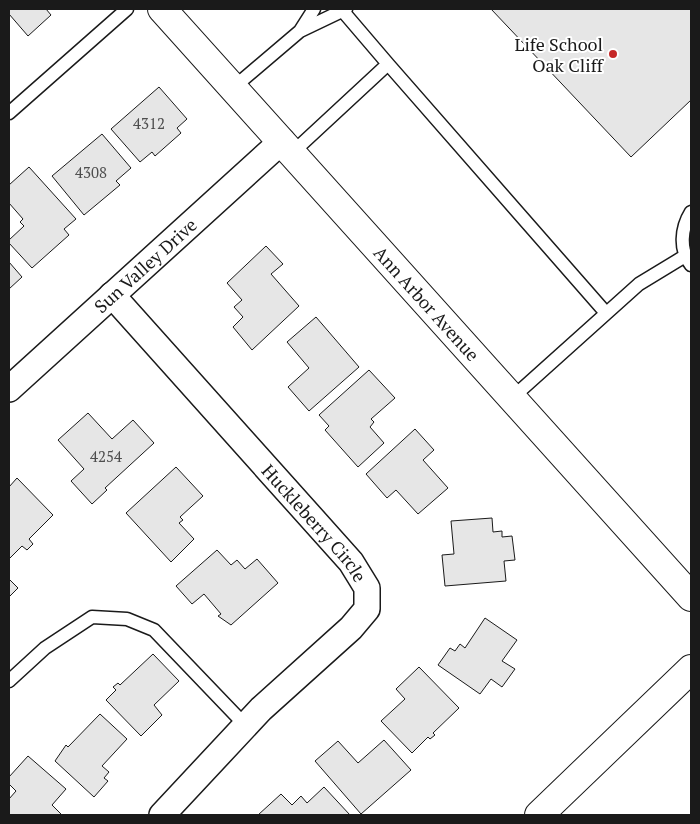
<svg xmlns="http://www.w3.org/2000/svg" width="700" height="824" font-family="'PT Serif',serif">
  <rect width="100%" height="100%" fill="#fff"/>
  <!-- building -->
  <path fill="#e6e6e6" stroke="#1a1a1a" d="M9 9H46L51 15 28 36 9 14Z
    M491 9H691V100L631 157Z
    M159 87 187 119 177 128 181 133 155 156 152 152 140 162 111 129Z
    M102 134 131 168 116 181 120 185 84 215 52 176Z
    M29 167 76 219 64 229 69 235 32 268 9 243V240L24 226 20 222 23 219 9 203V185Z
    M266 246 283 264 271 274 299 306 252 350 233 327 243 317 234 307 242 300 227 283Z
    M9 262 22 277 9 289Z
    M316 317 359 367 309 411 288 387 309 368 287 342Z
    M369 370 395 398 371 419 374 422 370 427 384 443 358 467 325 430 329 426 319 415Z
    M88 413 112 439 133 420 154 443 105 488 107 490 92 504 71 481 84 469 58 440Z
    M415 429 434 450 423 460 448 488 418 514 396 490 387 498 366 474Z
    M176 467 203 496 180 517 183 520 179 523 194 539 171 562 126 513Z
    M17 478 53 515 29 539 33 544 27 550 22 546 9 559V487Z
    M492 518 493 532 502 531V537L512 536 515 560 504 561 506 581 445 586 442 555 454 554 451 521Z
    M217 550 231 565 237 560 245 569 257 559 278 583 231 625 218 616 221 614 204 594 192 604 176 586Z
    M9 579 18 588 9 597Z
    M485 618 517 640 502 661 515 669 502 687 491 679 480 694 438 665 450 648 455 651 460 644 465 648Z
    M153 654 179 681 154 705 162 715 141 736 106 700 116 690 113 687 118 683 120 685Z
    M419 667 459 708 433 733 435 735 430 739 428 737 412 753 381 721 405 699 396 689Z
    M100 714 127 739 102 766 109 772 104 778 108 781 94 797 55 761 66 745 68 747Z
    M384 740 411 770 361 814 315 761 338 741 358 763Z
    M28 756 66 789 52 805 61 814 60 815H9V799L16 791 9 784V777Z
    M324 787 350 815H258L281 794 292 805 301 796 307 803Z"/>
  <g fill="none" stroke-linecap="round" stroke-linejoin="round">
    <!-- lane casing -->
    <g stroke="#1a1a1a" stroke-width="15">
      <path id="lane" d="M341 9 388 64 606 313
        M300 31 314 9
        M233 88 300 31 346 9
        M9 113 127 9
        M292 153 388 64
        M691 212C681 228 679 250 691 265
        M512 398 639 284 685 256
        M9 681 45 648 92 617 127 619 154 630 246 726"/>
    </g>
    <!-- street casing -->
    <g stroke="#1a1a1a" stroke-width="28">
      <g id="street">
        <path id="s1" d="M112 295 351 562 367 588V609L351 628 261 709 162 815"/>
        <path id="s2" d="M9 389 282 141"/>
      </g>
    </g>
    <!-- secondary casing -->
    <g stroke="#1a1a1a" stroke-width="30">
      <g id="secondary">
        <path id="s3" d="M162 9 691 597"/>
      </g>
    </g>
    <!-- highway casing -->
    <g stroke="#1a1a1a" stroke-width="30">
      <path id="highway" d="M539 815 691 669"/>
    </g>
    <!-- lane -->
    <use href="#lane" stroke="#fff" stroke-width="12"/>
    <!-- street -->
    <use href="#street" stroke="#fff" stroke-width="25"/>
    <!-- secondary -->
    <use href="#secondary" stroke="#fff" stroke-width="28"/>
    <!-- highway -->
    <use href="#highway" stroke="#fff" stroke-width="28"/>
  </g>
  <!-- markers -->
  <circle fill="#c62828" stroke="#fff" stroke-width="2" cx="613" cy="54" r="5"/>
  <g text-anchor="middle" dominant-baseline="central" stroke-width="4" stroke-linejoin="round" paint-order="stroke">
    <!-- number labels -->
    <g font-size="15" fill="#4d4d4d">
      <text x="149" y="123">4312</text>
      <text x="91" y="172">4308</text>
      <text x="106" y="456">4254</text>
    </g>
    <!-- poi labels -->
    <g font-size="18" fill="#1a1a1a" stroke="#fff" text-anchor="end">
      <text x="603" y="44">Life School<tspan x="603" dy="21">Oak Cliff</tspan></text>
    </g>
    <!-- street labels -->
    <g font-size="18" fill="#1a1a1a" stroke="#fff">
      <text stroke="none"><textPath href="#s2" startOffset="184">Sun Valley Drive</textPath></text>
      <text stroke="none"><textPath href="#s3" startOffset="396">Ann Arbor Avenue</textPath></text>
      <text stroke="none"><textPath href="#s1" startOffset="305">Huckleberry Circle</textPath></text>
    </g>
  </g>
  <!-- border -->
  <rect width="700" height="824" fill="none" stroke="#1a1a1a" stroke-width="20"/>
</svg>
